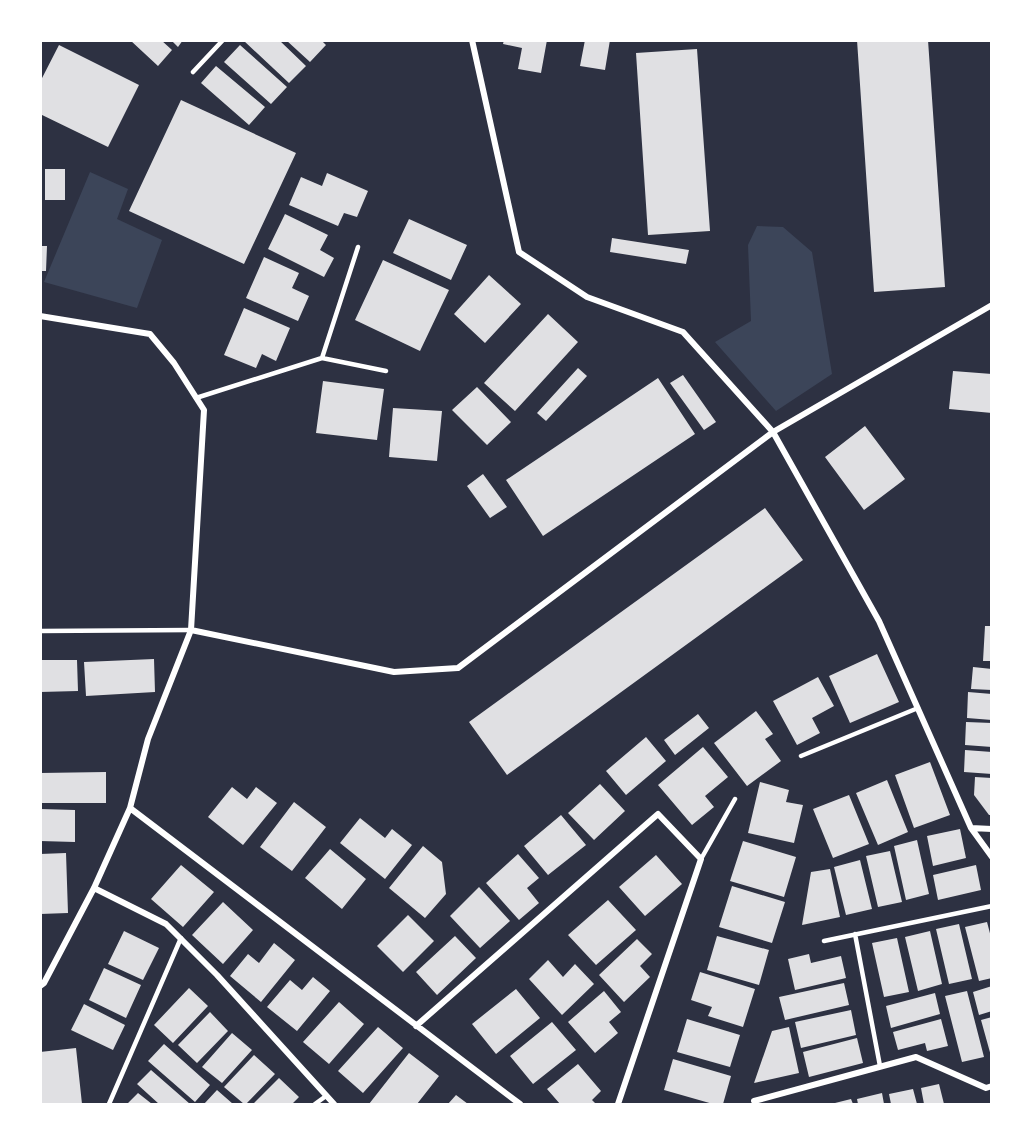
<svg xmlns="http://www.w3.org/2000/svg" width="1032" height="1145" font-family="'Sofia Sans Condensed',sans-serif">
  <rect width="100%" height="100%" fill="#2d3142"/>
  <!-- green -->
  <path fill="#3c4559" d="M90 172 128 189 117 219 162 240 137 308 44 282Z
    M757 226 783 227 812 252 832 374 776 411 715 342 751 321 748 245Z"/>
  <!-- building -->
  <path fill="#e0e0e3" d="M130 40H161L172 50 158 66Z
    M171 40H183L178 47Z
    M243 40H279L306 66 289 83Z
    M286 40H321L326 45 310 62Z
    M504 40H547L541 73 518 69 522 48 503 44Z
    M585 40H610L605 70 580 66Z
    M857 40H928L945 287 874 292Z
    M59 45 139 85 108 147 40 114V82Z
    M240 45 287 87 271 104 224 62Z
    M697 49 710 231 648 235 636 53Z
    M216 66 265 107 249 125 201 83Z
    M181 100 296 153 244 264 129 211Z
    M45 169H65V200H45Z
    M327 173 368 191 357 217 344 213 338 226 289 205 301 177 322 186Z
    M285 214 328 235 320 250 334 258 324 277 268 249Z
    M409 219 467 245 451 280 393 253Z
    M612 238 689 250 686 264 610 252Z
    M40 246H47L46 271H40Z
    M264 257 299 273 292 288 309 296 298 321 246 298Z
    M383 260 449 290 420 351 355 320Z
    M489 275 521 304 485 343 454 314Z
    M244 308 290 328 276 361 262 354 256 368 224 355Z
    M548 314 578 342 515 411 484 383Z
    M578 368 587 376 546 421 537 413Z
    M953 371 992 374V413L949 409Z
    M683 375 716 422 704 430 670 383Z
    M658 378 695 434 543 536 506 480Z
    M323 381 384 389 377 440 316 433Z
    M477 387 511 422 487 445 452 410Z
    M393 408 442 411 437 461 389 457Z
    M865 426 905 479 864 510 825 457Z
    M483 474 507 507 490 518 467 486Z
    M765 508 803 560 507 775 469 722Z
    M985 626H992V661H983Z
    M877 654 899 702 850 723 829 676Z
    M154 659 155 692 86 696 84 662Z
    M40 660H77L78 691 40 692Z
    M973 667 992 669V690L971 689Z
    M818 677 834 706 812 718 820 733 797 745 773 701Z
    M968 692 992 694V720L967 718Z
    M756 711 773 734 765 739 781 761 747 786 714 743Z
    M698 714 709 728 675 755 664 740Z
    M966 722 992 723V747L965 745Z
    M646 737 666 761 626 795 606 771Z
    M703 747 728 777 705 796 714 807 692 825 658 785Z
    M965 750 992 752V774L964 772Z
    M930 762 950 815 914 828 895 775Z
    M106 772V803H40V773Z
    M975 777 992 778V815H989L974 795Z
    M887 780 908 832 878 845 856 793Z
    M760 782 789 790 786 802 803 805 794 843 748 833Z
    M600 784 625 811 594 840 568 813Z
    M232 787 247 799 256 787 277 803 243 845 208 817Z
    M849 795 869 844 833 858 813 809Z
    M294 802 326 827 292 871 260 847Z
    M40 809 75 810V842L40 841Z
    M561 815 586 845 548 875 524 846Z
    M360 818 385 838 392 829 412 845 385 879 340 843Z
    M960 829 966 858 933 866 927 836Z
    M917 840 929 894 906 900 894 846Z
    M743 841 796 857 784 897 730 881Z
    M423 846 442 862 446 894 425 918 389 888Z
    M330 849 366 879 342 909 305 878Z
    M890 851 902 902 878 907 866 856Z
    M66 853 68 913 40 914V854Z
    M518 854 539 878 527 888 539 903 519 920 486 883Z
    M656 855 682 884 645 916 619 887Z
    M860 860 872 909 846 915 834 867Z
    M181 865 214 892 183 927 151 899Z
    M976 865 981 890 938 900 933 875Z
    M830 869 840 917 802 925 811 872Z
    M732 886 785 902 772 943 719 927Z
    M479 887 510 921 480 948 450 916Z
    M608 900 636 930 596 965 568 935Z
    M223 902 253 930 223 964 192 935Z
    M408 915 434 941 403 972 377 946Z
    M987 922 992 941V978L979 981 965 927Z
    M959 924 972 979 949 984 936 929Z
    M124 931 159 948 143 980 108 964Z
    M930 931 942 984 918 991 905 937Z
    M455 936 476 958 437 995 416 972Z
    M717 936 769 950 759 985 707 970Z
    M897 938 909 992 884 997 872 943Z
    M637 939 652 954 640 966 650 977 624 1002 599 975Z
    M274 943 295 960 261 1002 230 976 248 954 259 963Z
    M809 954 811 963 841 956 846 978 795 990 788 959Z
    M548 960 563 977 575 964 594 984 562 1015 529 979Z
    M104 968 141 985 126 1018 89 1000Z
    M700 972 755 989 743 1027 708 1016 712 1007 691 1000Z
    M313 977 330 991 297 1031 267 1007 290 980 302 990Z
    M844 983 849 1005 785 1020 779 997Z
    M992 986V1011L979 1015 973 992Z
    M189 988 208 1006 173 1043 154 1025Z
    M516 989 540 1018 496 1054 472 1024Z
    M604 991 621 1012 609 1022 618 1033 595 1053 568 1022Z
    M967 991 984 1057 962 1062 945 996Z
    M935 993 940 1014 891 1028 886 1006Z
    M339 1002 364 1024 329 1064 303 1042Z
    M84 1004 125 1025 113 1050 71 1030Z
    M851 1010 856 1035 801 1048 795 1022Z
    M210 1012 228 1031 197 1063 178 1045Z
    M992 1017V1056H991L981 1020Z
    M687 1019 740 1035 730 1067 677 1052Z
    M941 1019 948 1046 927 1051 925 1043 898 1050 893 1032Z
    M552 1022 576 1050 533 1084 510 1056Z
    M378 1027 403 1048 363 1093 338 1071Z
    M789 1027 799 1073 754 1083 772 1031Z
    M232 1033 252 1050 222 1083 202 1067Z
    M857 1038 863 1063 809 1077 803 1052Z
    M164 1044 210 1085 195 1102 148 1061Z
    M76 1048 82 1104H40V1052Z
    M409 1053 439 1076 417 1104H369Z
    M254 1055 275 1074 246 1104H244L224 1087Z
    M673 1059 731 1076 723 1104H713L664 1090Z
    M578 1064 601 1091 592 1100 596 1104H560L547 1089Z
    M151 1070 190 1104H159L137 1084Z
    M279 1078 299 1097 292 1104H253Z
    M939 1084 944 1104H924L921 1088Z
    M913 1089 917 1104H891L889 1094Z
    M217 1090 233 1104H204Z
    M138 1093 152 1104H127Z
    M882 1093 884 1104H858L857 1099Z
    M456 1095 468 1104H448Z
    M851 1099 853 1104H831Z"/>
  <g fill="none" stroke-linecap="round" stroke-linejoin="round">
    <!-- service -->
    <path stroke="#fff" stroke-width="4.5" d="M193 72 223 40
      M322 358 358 247
      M196 398 322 358 386 371
      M40 631 191 630
      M801 756 918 708
      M701 859 735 799
      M855 934 880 1066
      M824 941 992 906
      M109 1104 181 938
      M315 1104 326 1096"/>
    <!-- minor -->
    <path stroke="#fff" stroke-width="6" d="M472 40 519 252 587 297 683 332 773 432 879 621 971 828 992 829
      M40 316 150 334 174 363 204 410 191 630 148 739 130 808 94 888 44 983 40 986
      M191 630 394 672 458 668 773 432 992 305
      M130 808 520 1104
      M971 828 992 857
      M94 888 166 924 217 975 334 1104
      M416 1026 658 814 701 859 618 1104
      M754 1101 916 1057 986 1088 992 1086"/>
  </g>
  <!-- border -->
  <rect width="1032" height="1145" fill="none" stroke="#ffffff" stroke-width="84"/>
</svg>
